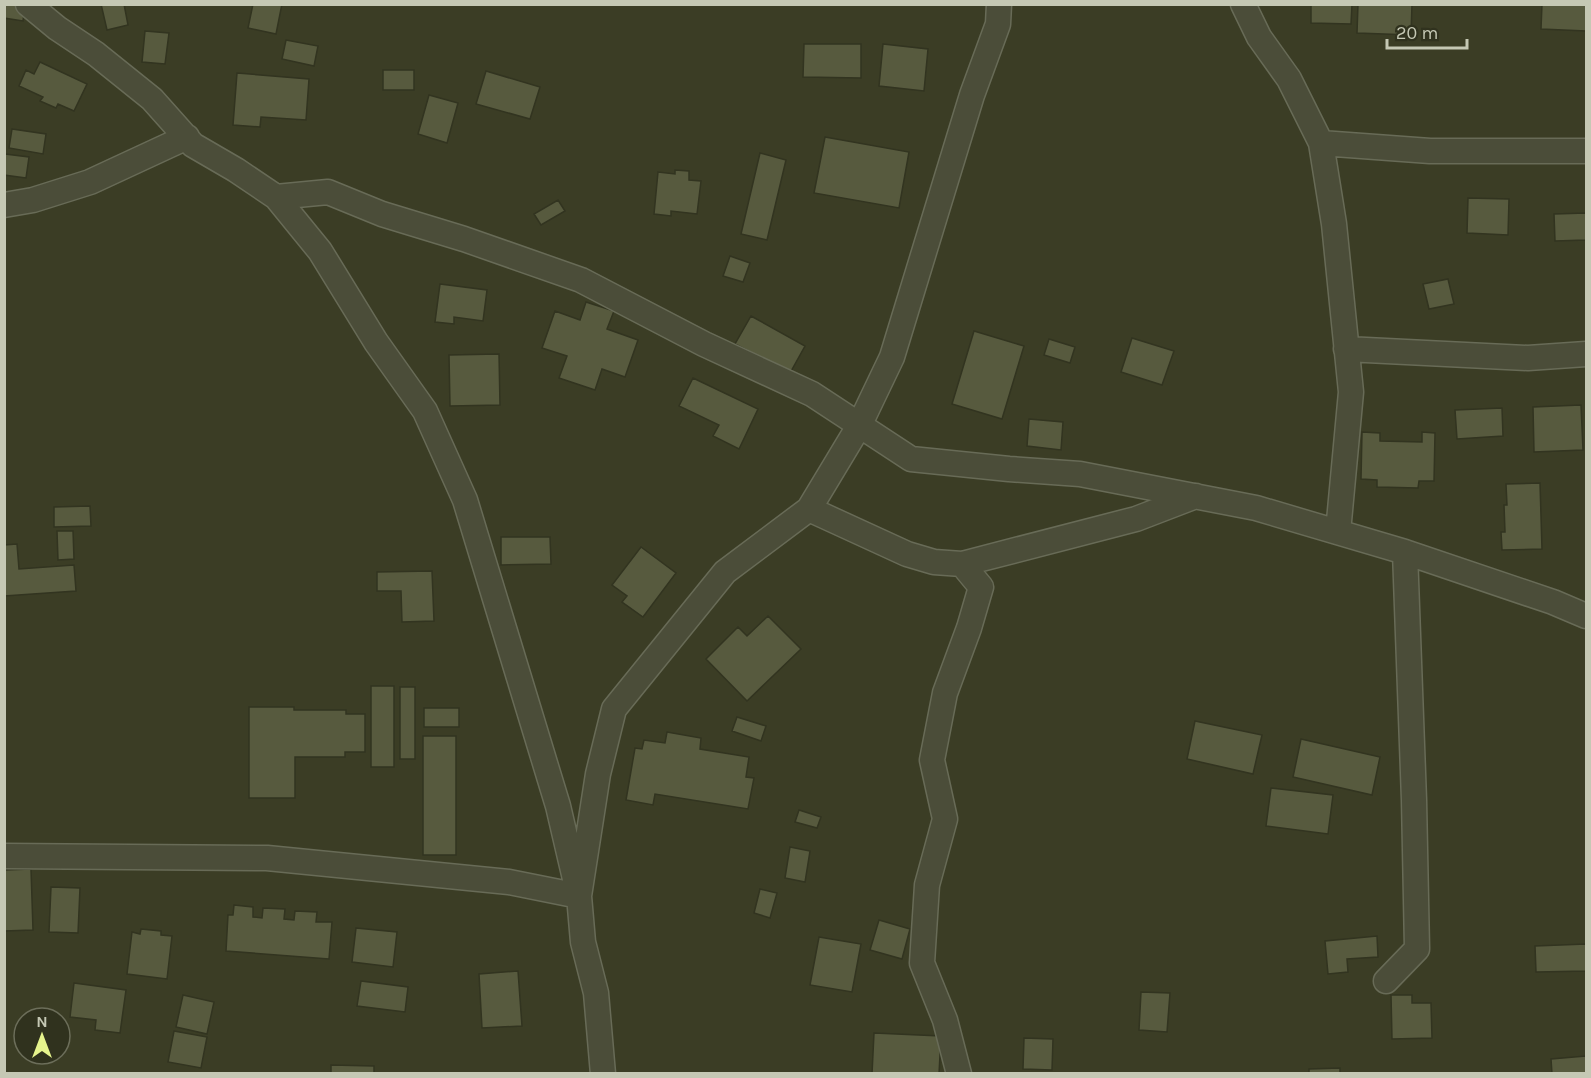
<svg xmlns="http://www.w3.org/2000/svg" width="1591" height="1078" font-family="Karla,sans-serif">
  <rect width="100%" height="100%" fill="#3b3d25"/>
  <!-- building -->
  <path fill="#575a3e" stroke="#323420" stroke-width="1.5" d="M4 4 25 5 23 21 4 18Z
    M101 4H124L128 25 107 30Z
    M253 4H282L276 34 248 28Z
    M1311 4H1352L1351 24 1311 23Z
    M1358 4H1412L1411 35 1357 33Z
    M1542 4H1586V31L1541 29Z
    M145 31 169 33 165 64 142 62Z
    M286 40 318 46 314 66 282 59Z
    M804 44H861V78L803 77Z
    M883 44 928 49 924 91 879 86Z
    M40 62 87 84 74 111 58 104 56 108 40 101 43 97 19 86 26 70 34 74Z
    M383 70H414V90H383Z
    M486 71 540 87 530 119 476 104Z
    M237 73 309 79 306 120 261 117 260 127 233 125Z
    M429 95 458 103 447 143 418 134Z
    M12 129 46 134 43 154 9 148Z
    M825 137 909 152 899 208 814 193Z
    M760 153 786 160 767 240 741 234Z
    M5 154 29 157 26 178 4 175Z
    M675 170 689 171V180L701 181 697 214 671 211V216L654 214 658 172 675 174Z
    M1468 198 1509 199 1508 235 1467 233Z
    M558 200 565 211 541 225 534 214Z
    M1586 213V240L1555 241 1554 214Z
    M730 256 750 263 743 282 723 276Z
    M1448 279 1454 304 1429 309 1423 284Z
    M440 284 487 290 483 321 454 317V324L435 322Z
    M586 302 614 311 607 329 638 340 625 377 602 369 595 390 559 378 567 356 542 348 555 311 580 320Z
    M751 316 805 346 790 373 735 344Z
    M974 331 1024 346 1002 419 952 404Z
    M1132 338 1174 351 1162 385 1121 372Z
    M1049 339 1075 347 1070 363 1044 355Z
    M499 354 500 405 450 406 449 355Z
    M693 378 758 409 739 449 713 436 719 425 679 406Z
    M1581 405 1583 450 1534 452 1533 407Z
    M1502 408 1503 436 1457 439 1455 410Z
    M1029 419 1063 422 1061 450 1027 446Z
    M1362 432 1380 433V441L1422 442V432L1435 433 1434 481H1419L1418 488 1377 487V480L1361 479Z
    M1540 483 1542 549 1502 550 1501 532H1505L1504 505H1507L1506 484Z
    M90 506 91 526 54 527V507Z
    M57 531H73L74 559 58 560Z
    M501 537H550L551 564 501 565Z
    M17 544 19 569 74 565 76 591 4 596V545Z
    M641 547 676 573 643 617 622 602 627 596 612 585Z
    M432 571 434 621 402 622 401 591H377V572Z
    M768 616 801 649 747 701 706 659 738 627 747 636Z
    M371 686H394V767H371Z
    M400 687H415V759H400Z
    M249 707H294V710H346V714H365V752H345V757H295V798H249Z
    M424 708H459V727H424Z
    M737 717 766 726 761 741 732 731Z
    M1195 721 1262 735 1253 774 1187 759Z
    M667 732 701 738 700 749 749 757 746 777 754 778 748 809 655 794 653 805 626 800 635 748 642 749 644 740 665 743Z
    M423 736H456V855H423Z
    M1301 739 1380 757 1372 795 1293 777Z
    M1271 788 1333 795 1328 834 1266 826Z
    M799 810 821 817 817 828 795 822Z
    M790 847 810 851 805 882 785 878Z
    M31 869 33 930 4 931V870Z
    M51 887 80 888 78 933 49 932Z
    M760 889 777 893 770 918 754 913Z
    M234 905 253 907V917L262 918 263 908 285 909 284 919 294 920 295 911 317 912 316 922H332L329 959 226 951 228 915H233Z
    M879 920 910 929 902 959 870 950Z
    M356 928 397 932 393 967 352 962Z
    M141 929 161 931V935L172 936 167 979 127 974 132 932 140 934Z
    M1377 936 1378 957 1347 959 1348 972 1328 974 1325 941Z
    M819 937 861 944 852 992 810 985Z
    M1586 944V971L1536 972 1535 946Z
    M518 971 522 1026 482 1028 479 974Z
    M361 981 408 987 405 1012 357 1006Z
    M74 983 126 990 120 1033 95 1030 96 1020 70 1017Z
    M1141 992 1170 993 1167 1032 1139 1030Z
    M183 995 214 1002 207 1034 176 1027Z
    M1391 995H1412V1003H1431L1432 1038 1392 1039Z
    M174 1031 207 1037 201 1068 168 1062Z
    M874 1033 941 1036 939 1074H872Z
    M1024 1038 1053 1039 1052 1070 1023 1069Z
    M1586 1056V1074H1552L1551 1059Z
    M331 1065 374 1066V1074H331Z
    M1340 1068V1074H1309V1069Z"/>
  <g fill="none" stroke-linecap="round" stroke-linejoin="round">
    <!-- minor casing -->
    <g stroke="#686b57" stroke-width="27">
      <path id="minor" d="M28 4 57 28 96 54 152 99 193 145 236 170 276 197 320 251 376 342 425 411 465 500 558 806 579 896 583 942 596 993 603 1074
        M1243 4 1259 37 1289 79 1321 143 1334 224 1351 392 1338 532
        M1321 143 1430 151H1586
        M276 197 328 192 382 214 464 239 581 280 704 344 812 394 911 459 1009 469 1080 474 1256 508 1405 552 1553 602 1586 616
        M4 205 33 200 90 182 187 137
        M1346 349 1528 358 1586 354
        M809 509 907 554 934 562 962 564 1136 519 1196 496
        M4 856 267 858 509 882 579 896 598 774 614 709 725 572 809 509 859 426 892 357 972 95 998 24 999 4
        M1386 981 1417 949 1414 800 1405 552
        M959 1074 945 1020 922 963 927 885 945 819 932 760 945 693 969 628 981 587 962 564"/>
    </g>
    <!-- minor -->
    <use href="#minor" stroke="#4b4d39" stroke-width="24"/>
  </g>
  <!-- border -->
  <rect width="1591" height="1078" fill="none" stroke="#c5c8b4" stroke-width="12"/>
  <!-- north arrow -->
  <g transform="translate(42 1036)"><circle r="28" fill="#30321e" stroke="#6c6e5a" stroke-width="1.5"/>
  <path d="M0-4.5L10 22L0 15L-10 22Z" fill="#e6f48d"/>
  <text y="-9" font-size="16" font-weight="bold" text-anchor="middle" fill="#c5c8b4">N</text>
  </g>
  <!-- scale -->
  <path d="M1387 39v9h80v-9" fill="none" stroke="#c5c8b4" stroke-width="3"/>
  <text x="1396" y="39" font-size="18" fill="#c5c8b4" stroke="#30321e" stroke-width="4.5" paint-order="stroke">20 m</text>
</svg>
